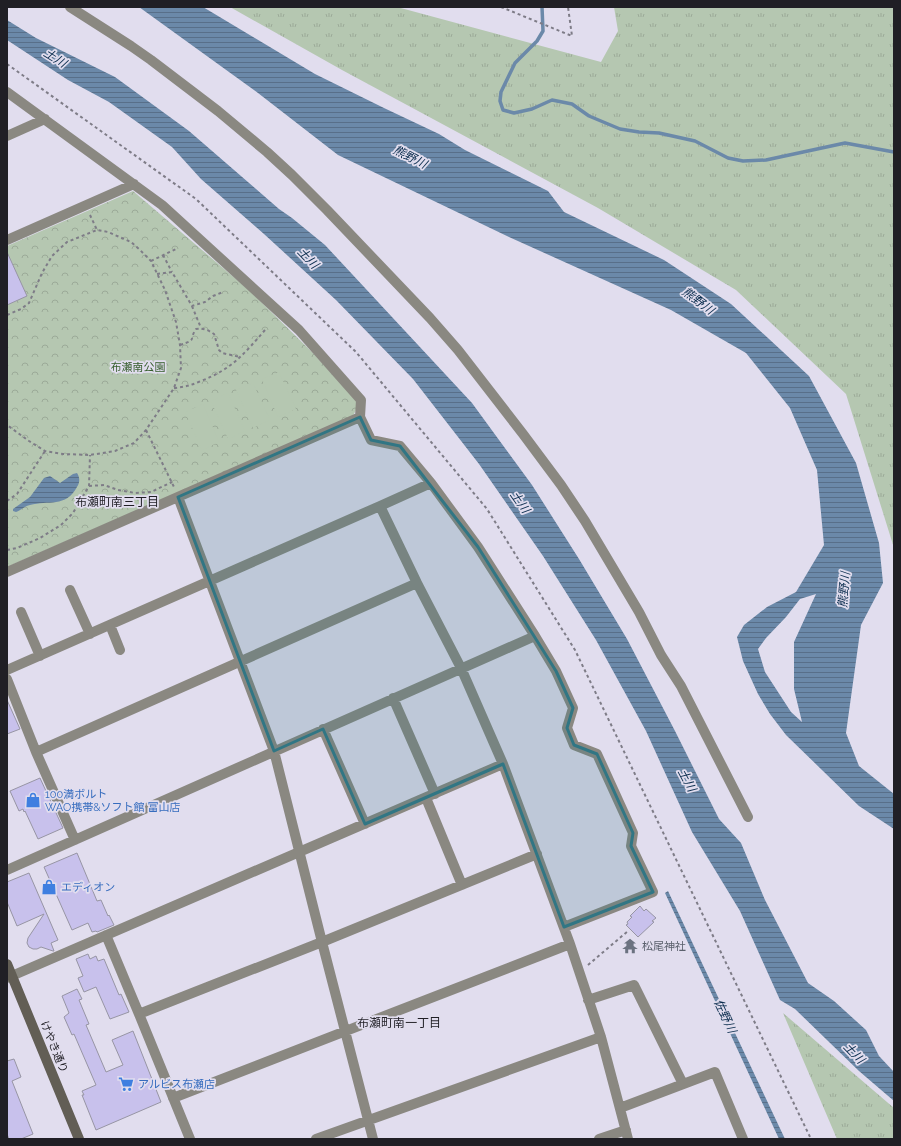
<svg xmlns="http://www.w3.org/2000/svg" width="901" height="1146" font-family="Raleway,'Noto Sans JP',sans-serif">
  <defs>
    <pattern id="grass-tufts" width="24" height="20" patternUnits="userSpaceOnUse"><rect width="24" height="20" fill="#b5c7b1"/><path d="M3 7l-1-3M5 7V3M7 7l1-3M15 17l-1-3M17 17v-4M19 17l1-3" fill="none" stroke="#9baa98"/></pattern>
    <pattern id="park-crowns" width="20" height="18" patternUnits="userSpaceOnUse"><rect width="20" height="18" fill="#b5c7b1"/><path d="M2 6a3 3 0 1 1 6 0M12 15a3 3 0 1 1 6 0" fill="none" stroke="#9baa98"/></pattern>
    <pattern id="water-rules" width="6" height="5" patternUnits="userSpaceOnUse"><rect width="6" height="5" fill="#6b89a9"/><path d="M0 2.5h6" fill="none" stroke="#586f89"/></pattern>
  </defs>
  <rect width="100%" height="100%" fill="#e1ddee"/>
  <!-- grass -->
  <path fill="url(#grass-tufts)" d="M230 7H397L601 62 618 31 614 7H894V548L846 394 736 290 598 208 342 70Z
    M783 1013 894 1108V1139H837Z"/>
  <!-- park -->
  <path fill="url(#park-crowns)" d="M133 191 250 291 312 352 357 401 356 410 353 416 7 567V246Z"/>
  <!-- pitch -->
  <path fill="#b5c7b1" d="M279 372 296 409 278 417 262 379Z
    M253 383 270 420 253 428 236 390Z
    M228 393 245 431 228 439 211 401Z
    M203 404 219 442 202 450 185 412Z"/>
  <!-- water -->
  <path fill="url(#water-rules)" fill-rule="evenodd" d="M139 7H203L315 74 384 108 439 134 465 150 548 191 564 212 664 260 731 304 809 376 856 463 879 543 883 583 861 625 846 733 859 766 894 794V829L859 806 786 735 770 714 758 694 743 661 737 637 744 625 767 607 796 592 824 545 817 470 790 408 746 353 671 310 509 237 338 155 258 93ZM816 594 794 642V689L802 722 791 712 765 672 758 649 766 638 786 617 800 599Z
    M7 20 36 38 115 77 189 131 279 209 292 218 325 245 472 403 532 485 579 559 627 639 675 731 719 819 741 843 765 900 808 983 834 1001 866 1030 879 1056 894 1072V1101L859 1071 795 1009 780 1000 740 911 692 832 646 731 596 640 543 556 479 464 413 379 336 300 264 234 201 179 172 147 109 102 68 80 7 40Z
    M77 473C80 478 80 482 77 487 66 508 48 500 30 505 25 506 21 510 16 512L13 511V509L30 497 44 478 50 476 60 483 73 474Z
    M668 891 785 1139H779L665 893Z"/>
  <g fill="none" stroke-linecap="round" stroke-linejoin="round">
    <!-- stream -->
    <path stroke="#6b89a9" stroke-width="3.5" d="M542 7 543 31 537 41 515 63 501 92 500 101 503 110 514 113 532 109 552 100 572 104 589 116 620 129 639 132 659 133 695 141 728 158 743 161 766 160 845 143 894 152"/>
  </g>
  <!-- building -->
  <path fill="#c8c1ec" stroke="#9795a4" d="M7 252 27 296 7 305Z
    M7 700 20 729 7 734Z
    M40 778 63 828 38 839 25 811 24 812 23 809 19 811 10 791Z
    M77 853 97 901 101 900 108 916 109 915 114 925 97 932 96 931 92 932 88 923 72 930 44 867Z
    M29 873 58 940 51 943 54 951H53L41 947 37 949H33L29 947 27 943 28 938 44 914 17 926 7 902V882Z
    M640 906 644 911 646 909 656 918 652 921 654 922 638 937 626 925 628 924 627 922 632 917 630 916Z
    M88 954 90 959 96 956 98 961 104 959 119 995 121 994 129 1012 110 1019 96 987 84 992 78 978 83 976 76 959Z
    M77 989 82 999 79 1000 89 1024 86 1025 106 1072 123 1065 112 1040 133 1031 161 1102 96 1130 82 1095H84L82 1091 96 1085 74 1034 72 1035 64 1017 69 1013 62 996Z
    M14 1059 21 1077 12 1081 33 1134 21 1139H9L7 1134V1061Z"/>
  <g fill="none" stroke-linecap="round" stroke-linejoin="round">
    <!-- path -->
    <path stroke="#7e7c87" stroke-width="2" stroke-dasharray="3 3" stroke-linecap="butt" d="M501 7 572 36 568 7
      M7 64 196 199 356 352 487 509 575 650 811 1139
      M90 215 97 230
      M163 255 172 272
      M151 261 176 249
      M157 274 172 272 192 306 205 302 213 296 223 292
      M192 306 201 328
      M7 315 21 309 29 303 42 273 52 256 67 242 97 230 108 232 131 242 140 250 151 261 165 290 176 322 180 345 181 368 174 388 146 430 134 443 115 451 90 455 63 454 45 451 29 441 7 425
      M180 345C198 339 188 341 196 329 204 328 208 330 214 334L219 350 222 353 240 357
      M174 388C185 387 192 385 201 381 232 369 244 354 265 330
      M146 430 174 487
      M89 486 104 485 118 490 135 493 151 492 172 482
      M7 501 17 494 45 451
      M7 550 17 548 40 538 61 525 73 513 83 496 89 486 90 455
      M588 965 628 931"/>
    <!-- street -->
    <path stroke="#8a8881" stroke-width="10" d="M70 7 131 46 151 60 218 111 267 152 292 175 327 210 430 318 458 350 523 434 561 485 585 521 639 612 661 655 681 686 748 817
      M7 92 162 205 299 330 361 400 360 417 371 440 400 446 431 483 478 547 535 636 556 671 573 708 567 728 574 745 597 754 633 833 631 846 653 892 564 927
      M7 136 45 119
      M7 240 134 184
      M431 483 380 506 417 583 461 668 503 764 570 944 601 1037 628 1139
      M178 497 274 751 322 942 373 1139
      M7 572 360 417
      M70 590 90 634
      M21 612 40 656
      M110 625 120 650
      M7 670 380 506
      M7 679 36 752 75 840
      M393 698 435 794
      M323 729 365 824
      M36 752 417 583
      M426 798 462 885
      M7 870 535 636
      M106 935 139 1014 190 1139
      M7 978 503 764
      M588 1000 634 985 683 1084
      M139 1014 322 942 537 854
      M173 1098 570 944
      M620 1108 715 1072 743 1139
      M316 1139 601 1037
      M599 1139 626 1130"/>
    <!-- secondary -->
    <path stroke="#625e55" stroke-width="10" d="M7 964 79 1139"/>
  </g>
  <!-- marked area -->
  <path fill="#317684" fill-opacity="0.2" stroke="#317684" stroke-width="3" stroke-linejoin="round" d="M360 417 371 440 400 446 478 547 556 671 573 708 567 728 574 745 597 754 633 833 631 846 653 892 564 927 503 764 365 824 323 729 274 751 178 497Z"/>
  <!-- icons -->
  <defs>
    <g id="shop-bare" transform="scale(1.2)"><path d="M-5-2.5h2.3a2.7 3.5 0 0 1 5.4 0H5L5.5 6h-11ZM-1.5-2.5h3a1.5 2.3 0 0 0-3 0Z" fill="#3f7fe0" stroke="#e1ddee" stroke-width="2.5" paint-order="stroke"/></g>
    <g id="temple-bare" transform="scale(1.2)"><path d="M0-6L5-2H3V0L6.5 2.5H4V6H1.5V3h-3V6H-4V2.5H-6.5L-3 0V-2H-5Z" fill="#6b7280" stroke="#e1ddee" stroke-width="2.5" paint-order="stroke"/></g>
    <g id="supermarket-bare" transform="scale(1.2)"><path d="M-6-5.5h2.5l.6 2H6L4.5 2H-2.5L-4.4-4H-6ZM-1.5 3.2a1.3 1.3 0 1 0 .1 0ZM3 3.2a1.3 1.3 0 1 0 .1 0Z" fill="#3f7fe0" stroke="#e1ddee" stroke-width="2.5" paint-order="stroke"/></g>
  </defs>
  <g fill-rule="evenodd">
    <use href="#shop-bare" x="33" y="800"/>
    <use href="#shop-bare" x="49" y="887"/>
    <use href="#temple-bare" x="630" y="946"/>
    <use href="#supermarket-bare" x="126" y="1084"/>
  </g>
  <g text-anchor="middle" dominant-baseline="central" stroke-width="3.5" stroke-linejoin="round" paint-order="stroke">
    <!-- park labels -->
    <g font-size="11" fill="#355d2b" stroke="#e1ddee">
      <text x="138" y="367">布瀬南公園</text>
    </g>
    <!-- shop labels -->
    <g font-size="11" fill="#366cbe" stroke="#e1ddee" text-anchor="start">
      <text x="45" y="794">100満ボルト<tspan x="45" dy="13">WAO携帯&amp;ソフト館 富山店</tspan></text>
      <text x="61" y="887">エディオン</text>
      <text x="138" y="1084">アルビス布瀬店</text>
    </g>
    <!-- worship labels -->
    <g font-size="11" fill="#5b616d" stroke="#e1ddee" text-anchor="start">
      <text x="642" y="946">松尾神社</text>
    </g>
    <!-- street labels -->
    <g font-size="11" fill="#201f25" stroke="#e1ddee">
      <text transform="translate(54 1047) rotate(68)">けやき通り</text>
    </g>
    <!-- water labels -->
    <g font-size="12" font-style="italic" fill="#0a2c4d" stroke="#e1ddee">
      <text transform="translate(55 58) rotate(32)">土川</text>
      <text transform="translate(410 157) rotate(27)">熊野川</text>
      <text transform="translate(308 258) rotate(46)">土川</text>
      <text transform="translate(698 301) rotate(37)">熊野川</text>
      <text transform="translate(520 502) rotate(55)">土川</text>
      <text transform="translate(844 590) rotate(-85)">熊野川</text>
      <text transform="translate(687 780) rotate(62)">土川</text>
      <text transform="translate(725 1016) rotate(65)">佐野川</text>
      <text transform="translate(854 1053) rotate(46)">土川</text>
    </g>
    <!-- neighbourhood labels -->
    <g font-size="12" fill="#201f25" stroke="#e1ddee">
      <text x="117" y="502">布瀬町南三丁目</text>
      <text x="399" y="1023">布瀬町南一丁目</text>
    </g>
  </g>
  <!-- border -->
  <rect width="901" height="1146" fill="none" stroke="#201f25" stroke-width="16"/>
</svg>
